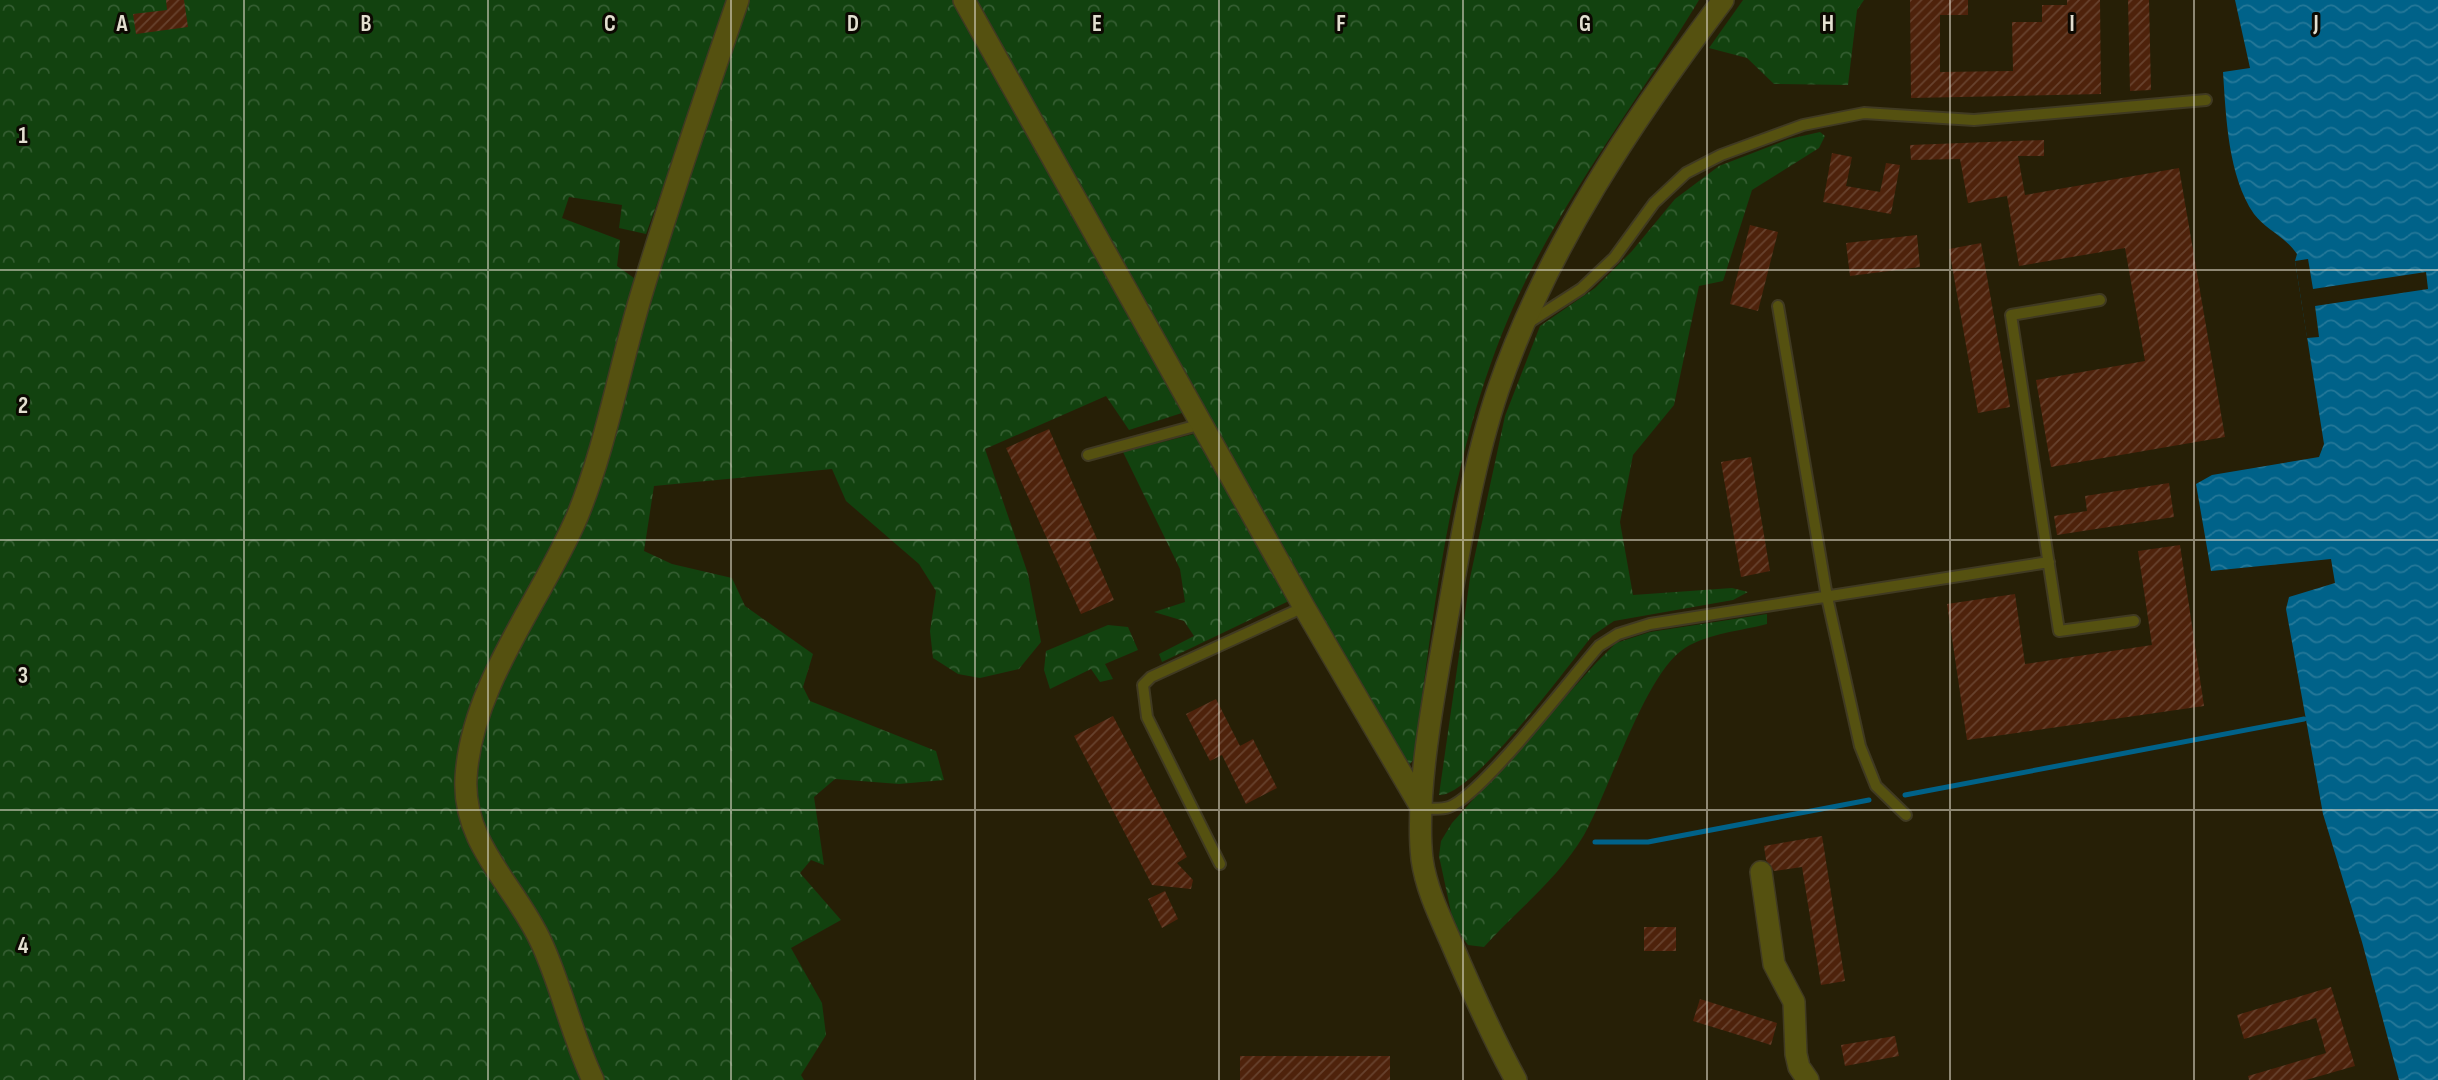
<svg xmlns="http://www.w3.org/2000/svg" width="2438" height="1080" font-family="'Sofia Sans Condensed',sans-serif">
  <defs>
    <pattern id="forest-crowns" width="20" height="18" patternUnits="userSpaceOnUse" patternTransform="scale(1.75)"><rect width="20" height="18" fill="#12420f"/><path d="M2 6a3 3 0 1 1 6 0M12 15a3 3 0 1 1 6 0" fill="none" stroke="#345d31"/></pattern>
    <pattern id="water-waves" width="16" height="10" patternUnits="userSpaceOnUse" patternTransform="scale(1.75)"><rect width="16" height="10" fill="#006289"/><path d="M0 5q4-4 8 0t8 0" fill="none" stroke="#257899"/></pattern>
    <pattern id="building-hatch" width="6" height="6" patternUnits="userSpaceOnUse" patternTransform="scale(1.75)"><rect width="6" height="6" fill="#4e220b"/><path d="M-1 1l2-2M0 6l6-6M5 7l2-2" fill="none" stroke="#67422e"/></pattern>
  </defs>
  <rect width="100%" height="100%" fill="#261f06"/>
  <!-- forest -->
  <path fill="url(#forest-crowns)" d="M0 0H731L646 234 619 228 622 205 569 197 562 218 620 240 617 266 634 278V297L568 517 460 776 535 942 586 1080H0Z
    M747 0H956L1185 412 1129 430 1106 396 985 449 1028 574 1041 642 1019 669 980 678 958 674 933 658 930 631 936 591 919 564 846 501 832 469 654 486 644 551 672 564 732 578 745 606 813 654 803 687 810 701 936 751 944 780 899 784 835 779 814 797 824 865 811 860 800 873 841 920 791 948 822 1003 826 1035 801 1075 804 1080H599L485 839 473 777 484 726 497 690 532 621 648 307Z
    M971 0H1699C1644 91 1580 175 1531 270 1453 421 1436 593 1414 759L1410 764H1405Z
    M1743 0H1864L1857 10 1848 85 1774 84 1747 58 1709 48Z
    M1820 132 1825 136 1819 148 1752 190 1723 281 1699 286 1674 405 1633 455 1620 522 1633 595 1732 588 1748 592 1733 600 1614 621 1592 636C1568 666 1472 797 1439 795L1470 578 1505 416 1540 326 1595 288 1632 251 1675 199 1719 166 1789 139Z
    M1198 433 1291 600 1162 662 1159 654 1194 636 1184 621 1154 612 1185 602 1180 569 1123 452Z
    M1767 614V624C1741 631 1709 633 1685 648 1645 673 1610 789 1584 835 1558 879 1517 910 1484 947L1468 945 1454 926 1439 856 1441 841 1452 823 1596 663 1616 643 1650 632Z
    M1108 625 1128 627 1138 650 1105 664 1113 679 1100 682 1091 669 1050 689 1044 670 1046 651Z"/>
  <!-- water -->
  <path fill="url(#water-waves)" d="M2235 0H2438V1080H2399L2362 942 2323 814 2286 609 2289 597 2335 583 2331 559 2211 571 2196 484 2212 475 2319 457 2324 444 2295 261 2297 254C2286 237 2266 230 2254 214 2228 176 2226 117 2223 72L2250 68Z"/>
  <!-- pier -->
  <path fill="#261f06" d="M2308 259 2313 289 2426 272 2428 289 2315 306 2319 337 2307 338 2295 261Z"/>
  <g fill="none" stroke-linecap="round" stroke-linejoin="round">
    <!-- stream -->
    <path stroke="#006289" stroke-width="5" d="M1905 795 2304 719
      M1595 842H1648L1869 800"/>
  </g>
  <!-- building -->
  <path fill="url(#building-hatch)" d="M166 0H184L188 27 136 34 133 14 167 10Z
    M1910 0H1968V15H1940V72L2013 71 2012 22H2042V5H2067V0H2100L2101 94 1911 98Z
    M2128 0H2149L2151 90 2130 91Z
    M2044 140V156H2018L2025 195 2179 168 2225 437 2051 467 2036 380 2145 361 2125 248 2019 266 2007 196 1968 203 1960 159 1911 160 1910 145Z
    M1832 153 1852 157 1846 186 1880 192 1886 163 1900 165 1891 214 1823 202Z
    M1750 225 1778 232 1758 311 1730 304Z
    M1917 235 1920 267 1850 276 1846 243Z
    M1981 243 2010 407 1978 413 1949 249Z
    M1049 429 1097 539 1089 542 1114 600 1081 614 1006 448Z
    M1751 457 1770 571 1741 577 1721 462Z
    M2169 483 2174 517 2057 535 2054 516 2087 511 2085 496Z
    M2180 545 2204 706 1967 740 1947 604 2015 594 2025 664 2152 645 2138 551Z
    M1216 699 1240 746 1253 739 1277 788 1246 804 1222 755 1210 761 1186 714Z
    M1113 716 1187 857 1177 863 1193 880 1191 889 1152 885 1074 736Z
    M1822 836 1845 981 1821 985 1802 867 1774 871 1766 860 1764 846Z
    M1165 891 1178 919 1162 928 1148 899Z
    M1644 927H1676V951H1644Z
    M2331 987 2355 1066 2306 1080H2249L2248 1076 2326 1053 2316 1018 2244 1039 2237 1015Z
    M1700 999 1777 1023 1771 1045 1693 1021Z
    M1895 1036 1899 1056 1845 1066 1841 1045Z
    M1240 1056H1390V1080H1240Z"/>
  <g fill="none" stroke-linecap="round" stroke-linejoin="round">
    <!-- service casing -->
    <g stroke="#403a22" stroke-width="14">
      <path id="service" d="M2100 300 2011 315 2059 631 2134 621
        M1778 306 1827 597 1860 746 1876 786 1906 815
        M1528 323 1581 289 1614 258 1654 203 1686 173 1721 155 1803 125 1864 113 1974 120 2206 100
        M1088 455 1202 424
        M1422 809C1430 808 1441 810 1449 807 1481 796 1571 678 1599 646L1618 634 1650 624 2049 562
        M1220 864 1147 717 1143 685 1151 677 1304 607"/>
    </g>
    <!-- minor casing -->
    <g stroke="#403a22" stroke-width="24">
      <path id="minor" d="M964 0 1304 607 1422 809
        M1761 872 1774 964 1794 1002 1796 1054 1799 1067 1808 1080
        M593 1080C572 1036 562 988 542 944 517 887 462 845 466 778 471 685 541 601 577 517 605 449 619 370 640 299 670 199 704 99 738 0
        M1516 1080C1491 1035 1471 989 1451 942 1439 915 1426 888 1422 859 1415 796 1433 700 1444 637 1458 557 1472 467 1498 390 1547 247 1633 120 1723 0"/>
    </g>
    <!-- service -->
    <use href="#service" stroke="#555110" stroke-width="10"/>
    <!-- minor -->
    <use href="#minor" stroke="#555110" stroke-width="21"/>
  </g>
  <!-- grid -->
  <path fill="none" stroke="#e3dfd0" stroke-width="2" stroke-opacity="0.55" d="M244 0V1080M488 0V1080M731 0V1080M975 0V1080M1219 0V1080M1463 0V1080M1707 0V1080M1950 0V1080M2194 0V1080M0 270H2438M0 540H2438M0 810H2438"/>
  <g font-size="23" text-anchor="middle" font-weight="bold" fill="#e3dfd0" stroke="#0c0902" stroke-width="6" stroke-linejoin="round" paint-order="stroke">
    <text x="122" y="31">A</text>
    <text x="366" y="31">B</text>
    <text x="610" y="31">C</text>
    <text x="853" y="31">D</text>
    <text x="1097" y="31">E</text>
    <text x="1341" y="31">F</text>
    <text x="1585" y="31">G</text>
    <text x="1828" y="31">H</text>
    <text x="2072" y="31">I</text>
    <text x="2316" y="31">J</text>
    <text x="23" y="143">1</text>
    <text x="23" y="413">2</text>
    <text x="23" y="683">3</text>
    <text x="23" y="953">4</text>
  </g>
</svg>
